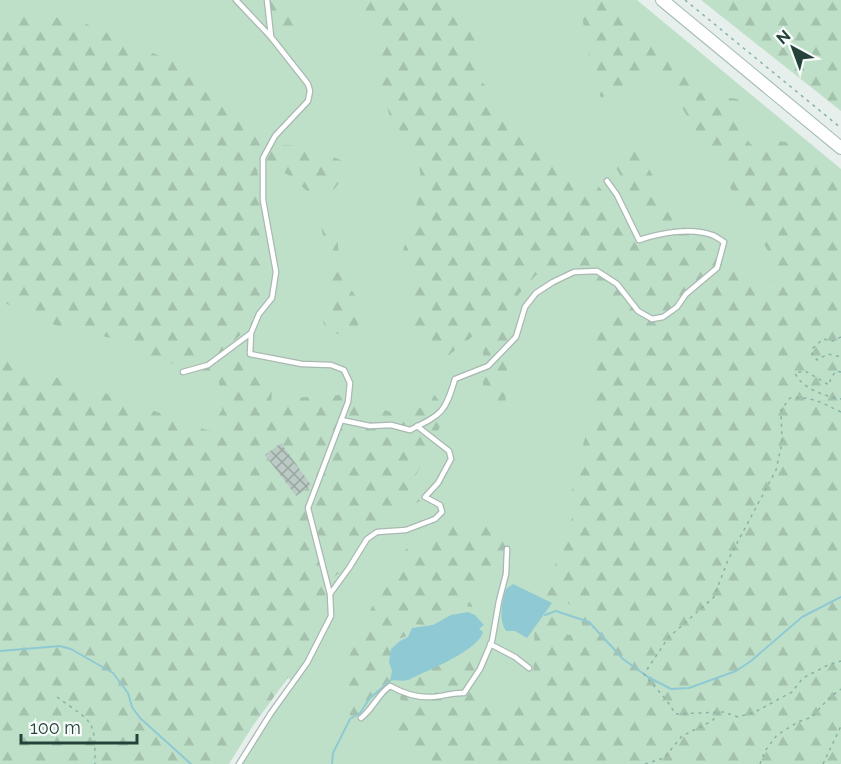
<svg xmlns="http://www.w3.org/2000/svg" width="841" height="764" font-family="Raleway,sans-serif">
  <defs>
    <pattern id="forest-firs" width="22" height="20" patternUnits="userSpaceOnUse" patternTransform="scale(1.5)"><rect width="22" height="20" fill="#bfe0c8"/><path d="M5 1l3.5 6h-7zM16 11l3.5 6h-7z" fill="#a4c1ad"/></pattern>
    <pattern id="building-cross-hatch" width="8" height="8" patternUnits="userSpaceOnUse" patternTransform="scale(1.5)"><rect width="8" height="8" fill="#bbcac4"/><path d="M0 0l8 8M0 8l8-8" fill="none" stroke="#98a6a0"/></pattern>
  </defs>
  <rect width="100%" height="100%" fill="#e6efeb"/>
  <!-- green -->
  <path fill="#bfe0c8" d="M0 0H637L841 169V265L509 764H242L292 683 104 402 0 369Z"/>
  <!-- forest -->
  <path fill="url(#forest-firs)" d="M240 0H292L295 31 290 44 248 19Z
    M360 0H445L457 10 478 16 487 45 478 59 480 79 501 107 565 177 597 185 610 199 626 225 644 239 659 237 660 227 632 194 616 168 621 150 632 139 670 206 765 284 788 269 777 266 657 66 601 98 591 66 579 0H614L664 44 690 72 695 90 704 94 744 100C738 131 736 133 761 152L778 141 800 144 841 183V764H420L426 758 392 740C408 712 408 706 388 681L366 702 355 722 348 712 344 666 356 643 365 620 402 552 454 521 498 527 508 544 499 566 473 607 462 606 428 625 412 624 411 632 407 636 398 639 393 651 470 644 483 707 530 696 535 655 534 631 544 616 549 614 561 624 568 635 584 632 577 607 544 595 546 584 565 544 572 518V490L577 464 596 403 593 370 598 334 613 297 605 288 580 278 545 272 536 275 519 294 509 323 505 413 483 404V328L444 359 422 344 410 317 409 282 403 251 422 185 418 158 389 114 382 85 380 51 372 26Z
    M701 0H841V111Z
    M0 11H27L84 23 210 78 253 131 283 145 308 146 345 162C339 185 339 191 315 199 296 180 284 167 256 164L267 226 259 271 268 283 273 300 250 327 231 343 229 350C261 355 275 370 271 403L279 409 292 398 339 395 403 416 420 408 433 393 446 410C438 437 422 460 411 486L420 501 380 523 351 572 338 574 329 581 327 592 317 607 314 642 252 727 229 764H0V359L108 394 209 431 222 410 219 382 189 362 147 365 148 360C136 335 80 335 55 325 37 318 18 309 0 301Z
    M335 223 342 277 360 302 357 336 329 333 323 322 333 288 321 225Z"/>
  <!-- water -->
  <path fill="#8ec9d4" d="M513 584 552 603 527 638 515 631H506C498 618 502 603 506 589Z
    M468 612 475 615 484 625 479 629 483 632C478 651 426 671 408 680 401 682 396 679 390 681L392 671 389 662 391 649 400 641 408 637 412 628 433 625 451 615Z"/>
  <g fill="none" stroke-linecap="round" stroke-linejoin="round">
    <!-- stream -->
    <path stroke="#8ec9d4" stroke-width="2" d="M545 615 556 611 589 622 623 659 648 677 671 689 689 688 736 671 751 661 802 617 841 597
      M0 651 60 646 71 649 113 673 128 693 132 707 140 718 191 764
      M332 764 333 753 350 719 360 713 370 698 390 681"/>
  </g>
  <!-- building -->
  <path fill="url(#building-cross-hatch)" d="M281 443 311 485 296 496 265 455Z"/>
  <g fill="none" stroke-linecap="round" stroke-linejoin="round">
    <!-- lane casing -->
    <g stroke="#a8b8b2" stroke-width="7">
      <path id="lane" d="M236 0 271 37 308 84 310 91 308 101 275 136 263 158V200L276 272 272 298 259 314 251 333 250 354 302 364 331 365 344 370 350 383 348 402 308 508 330 594 331 616 307 663 271 713 239 764
        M267 0 271 36
        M183 372 208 365 251 333
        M341 420 370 426 391 425 410 430C442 414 445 413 455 379L488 366 516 337 525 307 536 293 553 282 574 272 597 271 617 284 638 311 652 319 663 317 677 307 686 294 717 268 724 242C720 240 716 236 712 235 691 227 660 233 639 240L617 195 607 181
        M330 594 349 568 367 539 377 532 406 530 435 519 442 512 440 505 425 497 438 483 451 459 449 451 417 426
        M490 644 515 657 529 668
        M361 718C373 709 378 694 390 686 403 693 417 698 431 697 443 697 452 692 464 693L480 669 492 641 499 601 506 574 507 549"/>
    </g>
    <!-- secondary casing -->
    <g stroke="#a4bbb3" stroke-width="14">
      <path id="secondary" d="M662 0 841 148"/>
    </g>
    <!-- path -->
    <path stroke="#86b3a5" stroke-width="1.5" stroke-dasharray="3 4.5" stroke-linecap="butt" d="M685 0 841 128
      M841 337 833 341 823 339 812 349V354L817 360 828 354 841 357
      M841 372 836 371 831 378 829 385 805 371 795 373C802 389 825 396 841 399
      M841 412C822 403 812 396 790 398L781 410 782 443 776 470 728 560 714 597 668 638 644 674C655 688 667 698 675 714L723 712 738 717 755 712 792 692 803 678 826 666 841 661
      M57 697C94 724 95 718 95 764
      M645 764 664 758 682 736 712 721 719 713
      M760 764 765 751 777 735 798 722 812 717 829 698 841 689
      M823 764 841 726"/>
    <!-- lane -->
    <use href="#lane" stroke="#fff" stroke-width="4.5"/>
    <!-- secondary -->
    <use href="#secondary" stroke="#fff" stroke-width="12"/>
  </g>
  <!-- north arrow -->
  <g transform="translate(793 48) rotate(319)" stroke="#f7fbf9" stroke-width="4.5" paint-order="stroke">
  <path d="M0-4.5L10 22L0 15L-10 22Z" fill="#24423a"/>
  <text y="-9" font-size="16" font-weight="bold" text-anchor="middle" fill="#24423a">N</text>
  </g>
  <!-- scale -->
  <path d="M21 734v9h116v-9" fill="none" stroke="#24423a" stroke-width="3"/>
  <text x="30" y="734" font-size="18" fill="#24423a" stroke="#f7fbf9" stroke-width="4.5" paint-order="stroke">100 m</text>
</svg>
